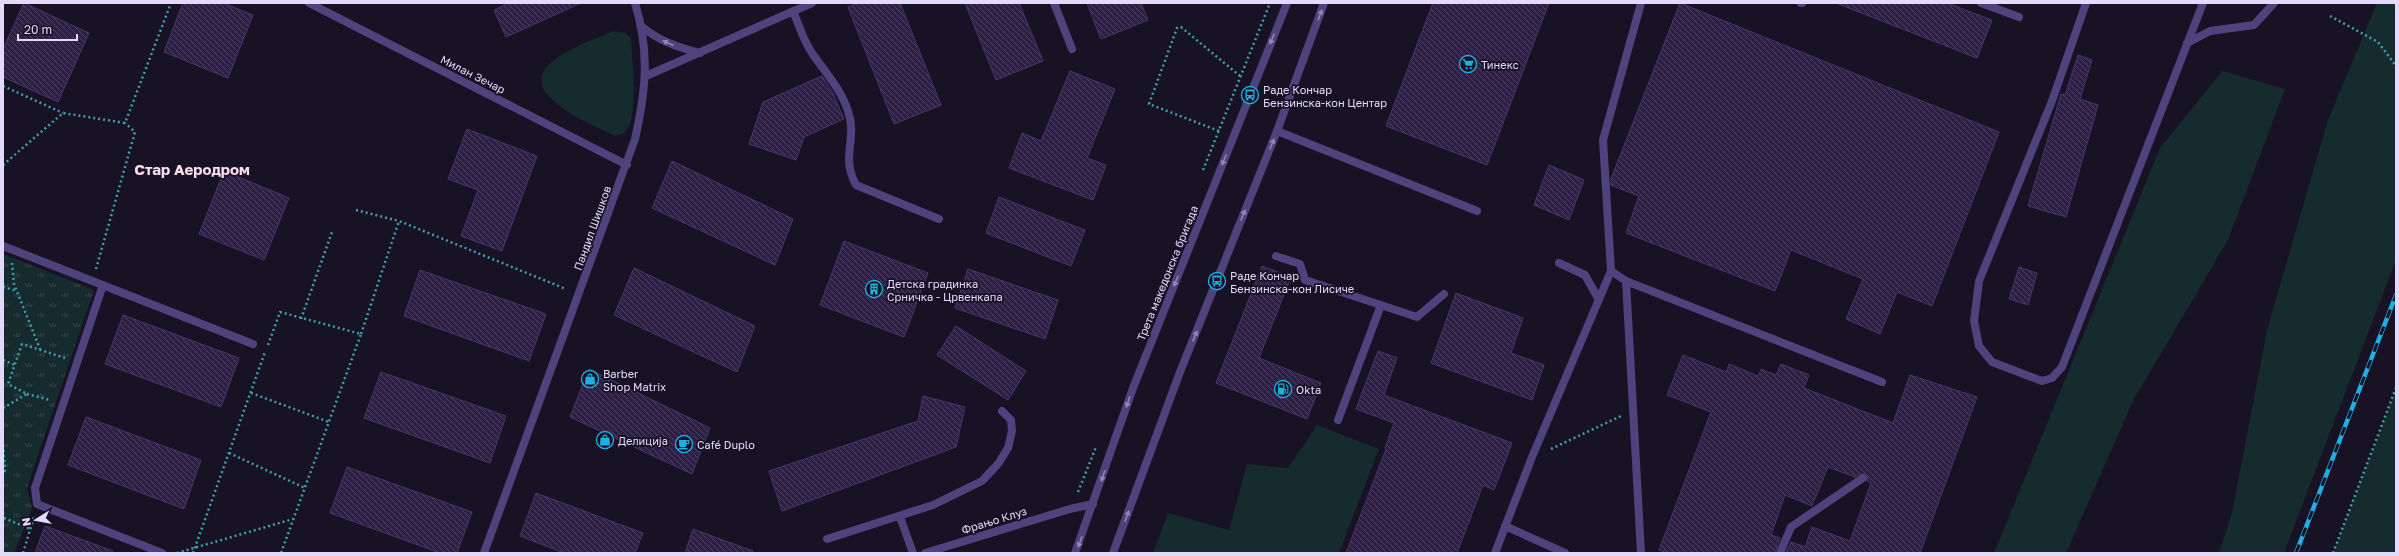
<svg xmlns="http://www.w3.org/2000/svg" width="2399" height="556" font-family="'Golos Text',sans-serif">
  <defs>
    <pattern id="park-tufts" width="24" height="20" patternUnits="userSpaceOnUse"><rect width="24" height="20" fill="#162b2e"/><path d="M3 7l-1-3M5 7V3M7 7l1-3M15 17l-1-3M17 17v-4M19 17l1-3" fill="none" stroke="#38494d"/></pattern>
    <pattern id="building-back-hatch" width="6" height="6" patternUnits="userSpaceOnUse"><rect width="6" height="6" fill="#2d2044"/><path d="M-1 5l2 2M0 0l6 6M5-1l2 2" fill="none" stroke="#4b4060"/></pattern>
  </defs>
  <rect width="100%" height="100%" fill="#181225"/>
  <!-- green -->
  <path fill="#162b2e" d="M2377 3H2396V260L2284 553H2219L2232 513 2267 330 2328 120Z
    M614 31 625 33 631 38C632 59 638 110 628 128 625 133 622 134 616 136 590 124 558 112 542 87 542 83 541 77 542 74 551 54 595 39 614 31Z
    M2222 71 2285 89 2228 240 2134 399 2066 553H1994L2160 148Z
    M2396 390V553H2333Z
    M1317 425 1379 449 1339 553H1153L1168 513 1229 530 1247 464 1288 468Z"/>
  <!-- park -->
  <path fill="url(#park-tufts)" d="M3 254 94 290 27 488 32 508 14 553H3Z"/>
  <!-- building -->
  <path fill="url(#building-back-hatch)" stroke="#49356d" d="M24 3 89 33 58 102 3 77V49Z
    M183 3H223L253 15 228 78 164 52Z
    M509 3H581L506 37 494 10Z
    M858 3H900L941 105 894 124 848 7Z
    M965 3H1019L1043 61 996 80Z
    M1087 3H1141L1148 20 1101 39Z
    M1433 3H1549L1487 165 1386 126Z
    M1680 3 1999 132 1932 306 1897 292 1880 334 1846 319 1863 279 1791 250 1775 291 1626 233 1639 196 1611 185V179Z
    M1836 3H1947L1992 20 1977 58Z
    M2078 55 2092 60 2080 99 2098 105 2066 217 2028 206 2061 94 2065 95Z
    M1070 71 1115 89 1087 158 1106 165 1093 200 1009 168 1022 133 1041 141Z
    M822 76 832 91 844 119 804 137 796 160 749 144 763 102Z
    M467 129 537 156 502 251 461 236 478 190 448 179Z
    M672 161 793 219 775 265 652 208Z
    M1549 165 1584 180 1569 220 1534 205Z
    M224 171 289 198 264 260 199 234Z
    M999 197 1085 230 1071 266 986 233Z
    M844 241 928 273 919 296 916 295 914 300 917 302 904 337 820 305Z
    M1262 266 1291 277 1259 358 1321 383 1307 419 1216 383Z
    M2019 267 2037 273 2028 305 2009 299Z
    M634 268 755 326 737 372 614 315Z
    M968 269 1058 300 1045 339 955 308Z
    M420 270 546 314 529 361 404 316Z
    M1456 293 1523 318 1511 353 1544 365 1532 400 1431 363Z
    M123 315 239 358 221 407 105 364Z
    M956 326 1026 371 1008 400 937 355Z
    M1378 351 1397 358 1384 395 1512 443 1494 490 1483 485 1457 553H1346L1386 449 1385 448 1394 423 1356 409Z
    M1683 355 1726 372 1729 364 1758 376 1761 369 1776 375 1781 364 1809 375 1804 388 1893 423 1910 375 1977 397 1920 553H1786L1791 542 1805 547 1812 527 1850 541 1871 483 1867 481 1868 477 1865 473 1855 477 1828 467 1812 506 1785 495 1771 535 1780 538 1775 553H1668L1659 550 1711 412 1667 395Z
    M589 369 710 428 692 474 570 417Z
    M381 372 506 416 490 463 364 418Z
    M923 396 965 407 956 447 782 511 769 471 918 421Z
    M86 417 201 460 184 509 68 465Z
    M347 467 472 512 457 553H440L330 513Z
    M536 493 643 533 635 553H564L520 536Z
    M45 526 113 551 112 553H35Z
    M693 529 753 551 752 553H685Z"/>
  <g fill="none" stroke-linecap="round" stroke-linejoin="round">
    <!-- path -->
    <path stroke="#3ea0ab" stroke-width="2.5" stroke-dasharray="2 3" stroke-linecap="butt" d="M2330 16 2378 42 2396 66
      M3 86 63 113
      M1219 131 1149 104 1177 28 1181 27 1240 76
      M3 165 63 113 125 123 171 3
      M1203 170 1270 3
      M356 210 399 221
      M12 263 14 284 40 349
      M96 269 135 132 125 123
      M3 287 17 291
      M301 319 332 232
      M361 334 399 221 566 289
      M268 345 280 312 361 334 281 553
      M3 360 15 365
      M251 393 329 422
      M27 394 50 400
      M3 408 27 394 8 384 22 344 65 358
      M3 445 5 471H3
      M1551 449 1621 416
      M229 453 305 488
      M1078 492 1096 447
      M3 512V518
      M4 518 30 529
      M23 553 34 517
      M177 553 293 519
      M193 553 265 352
      M2333 553 2396 388"/>
    <!-- service -->
    <path stroke="#4f437e" stroke-width="8" d="M1054 3 1072 49
      M1801 3H1802
      M1981 3 2019 17
      M2086 3 2052 101 1979 281 1974 321 1979 346 1992 362 2042 381 2052 378 2062 367 2203 3
      M793 11C799 25 804 42 812 53 825 72 841 89 848 111 858 139 840 155 856 185L939 219
      M641 26C659 41 677 47 700 53
      M2187 43 2210 31 2254 25 2274 3
      M646 76 812 3
      M1277 131 1477 211
      M1276 256 1300 264 1305 280 1417 317 1444 294
      M1559 263 1585 275 1599 300
      M1611 271 1626 281 1882 382
      M1626 281 1641 553
      M103 285 35 488 37 504 162 553
      M1338 420 1381 305
      M900 517 913 553
      M1505 526 1565 553
      M827 539 933 505 982 481 998 464 1008 448 1012 431 1011 420 1002 411
      M1495 553 1532 457 1611 271 1603 140 1641 3
      M1780 553 1791 527 1863 478"/>
    <!-- minor -->
    <path stroke="#4f437e" stroke-width="8" d="M309 3 627 165
      M3 246 253 344
      M484 553 635 139C646 90 650 52 635 3
      M925 553 1070 509 1093 504"/>
    <!-- tertiary -->
    <path stroke="#4f437e" stroke-width="8" d="M1075 553 1133 388 1287 3
      M1113 553 1180 372 1277 131 1324 3"/>
    <!-- rail casing -->
    <g stroke="#1db0e4" stroke-width="4.5">
      <path id="rail" d="M2296 553 2396 295"/>
    </g>
    <!-- rail -->
    <use href="#rail" stroke="#181225" stroke-width="3" stroke-dasharray="9" stroke-linecap="butt"/>
  </g>
  <!-- one-way arrows -->
  <defs><path id="oneway-solid" d="M-6-.8H1V-3.2L6.5 0L1 3.2V.8H-6Z"/></defs>
  <g fill="#9287b6">
    <use href="#oneway-solid" transform="translate(1320 15) rotate(-69)"/>
    <use href="#oneway-solid" transform="translate(1272 39) rotate(112)"/>
    <use href="#oneway-solid" transform="translate(668 43) rotate(-155)"/>
    <use href="#oneway-solid" transform="translate(1272 144) rotate(-68)"/>
    <use href="#oneway-solid" transform="translate(1224 160) rotate(112)"/>
    <use href="#oneway-solid" transform="translate(1243 215) rotate(-68)"/>
    <use href="#oneway-solid" transform="translate(1176 281) rotate(112)"/>
    <use href="#oneway-solid" transform="translate(1195 336) rotate(-68)"/>
    <use href="#oneway-solid" transform="translate(1128 402) rotate(109)"/>
    <use href="#oneway-solid" transform="translate(1103 476) rotate(109)"/>
    <use href="#oneway-solid" transform="translate(1127 516) rotate(-70)"/>
    <use href="#oneway-solid" transform="translate(1080 542) rotate(110)"/>
  </g>
  <!-- icons -->
  <defs>
    <g id="supermarket-ring" transform="scale(0.9)"><circle r="9.5" fill="#181225" stroke="#1db0e4" stroke-width="1.5"/><path d="M-6-5.5h2.5l.6 2H6L4.5 2H-2.5L-4.4-4H-6ZM-1.5 3.2a1.3 1.3 0 1 0 .1 0ZM3 3.2a1.3 1.3 0 1 0 .1 0Z" fill="#1db0e4"/></g>
    <g id="bus-ring" transform="scale(0.9)"><circle r="9.5" fill="#181225" stroke="#1db0e4" stroke-width="1.5"/><path d="M-5-6H5V4H4V6H2V4H-2V6H-4V4H-5ZM-3.5-4V0h7V-4ZM-3.5 1.2v1.5H-2V1.2ZM2 1.2v1.5H3.5V1.2Z" fill="#1db0e4"/></g>
    <g id="building-ring" transform="scale(0.9)"><circle r="9.5" fill="#181225" stroke="#1db0e4" stroke-width="1.5"/><path d="M-4-6H4V6H1V3H-1V6H-4ZM-2.5-4.3h1.7v1.8h-1.7ZM.8-4.3h1.7v1.8H.8ZM-2.5-1h1.7V.8h-1.7ZM.8-1h1.7V.8H.8Z" fill="#1db0e4"/></g>
    <g id="shop-ring" transform="scale(0.9)"><circle r="9.5" fill="#181225" stroke="#1db0e4" stroke-width="1.5"/><path d="M-5-2.5h2.3a2.7 3.5 0 0 1 5.4 0H5L5.5 6h-11ZM-1.5-2.5h3a1.5 2.3 0 0 0-3 0Z" fill="#1db0e4"/></g>
    <g id="fuel-ring" transform="scale(0.9)"><circle r="9.5" fill="#181225" stroke="#1db0e4" stroke-width="1.5"/><path d="M-5.5-6h7V0h2V4h1.3V-2.5L3-4.5l.8-.8L6-3V5H2.5V1h-1V6h-7ZM-4.2-4.7v3.2H.2V-4.7Z" fill="#1db0e4"/></g>
    <g id="cafe-ring" transform="scale(0.9)"><circle r="9.5" fill="#181225" stroke="#1db0e4" stroke-width="1.5"/><path d="M-5.5-4.5H6V0H3Q3 3.5 0 3.5H-2.5Q-5.5 3.5-5.5 0ZM3-3.2v2h1.7v-2ZM-6 4.5H4V6H-6Z" fill="#1db0e4"/></g>
  </defs>
  <g fill-rule="evenodd">
    <use href="#supermarket-ring" x="1468" y="64"/>
    <use href="#bus-ring" x="1250" y="95"/>
    <use href="#bus-ring" x="1217" y="281"/>
    <use href="#building-ring" x="874" y="289"/>
    <use href="#shop-ring" x="590" y="379"/>
    <use href="#fuel-ring" x="1283" y="389"/>
    <use href="#shop-ring" x="605" y="440"/>
    <use href="#cafe-ring" x="684" y="444"/>
  </g>
  <g text-anchor="middle" dominant-baseline="central" stroke-width="3.5" stroke-linejoin="round" paint-order="stroke">
    <!-- poi labels -->
    <g font-size="11" fill="#e3dafb" stroke="#181225" text-anchor="start">
      <text x="1481" y="64">Тинекс</text>
      <text x="1263" y="89">Раде Кончар<tspan x="1263" dy="13">Бензинска-кон Центар</tspan></text>
      <text x="1230" y="275">Раде Кончар<tspan x="1230" dy="13">Бензинска-кон Лисиче</tspan></text>
      <text x="887" y="283">Детска градинка<tspan x="887" dy="13">Срничка - Црвенкапа</tspan></text>
      <text x="603" y="373">Barber<tspan x="603" dy="13">Shop Matrix</tspan></text>
      <text x="1296" y="389">Okta</text>
      <text x="618" y="440">Делиција</text>
      <text x="697" y="444">Café Duplo</text>
    </g>
    <!-- street labels -->
    <g font-size="11" fill="#e3dafb" stroke="#181225">
      <text transform="translate(473 74) rotate(27)">Милан Зечар</text>
      <text transform="translate(592 228) rotate(-70)">Пандил Шишков</text>
      <text transform="translate(1167 273) rotate(-68)">Трета македонска бригада</text>
      <text transform="translate(994 520) rotate(-17)">Фрањо Клуз</text>
    </g>
    <!-- district labels -->
    <g font-size="15" font-weight="bold" fill="#fbdceb" stroke="#181225">
      <text x="192" y="169">Стар Аеродром</text>
    </g>
  </g>
  <!-- border -->
  <rect width="2399" height="556" fill="none" stroke="#e3dafb" stroke-width="8"/>
  <!-- north arrow -->
  <g transform="translate(36 520) rotate(259)" stroke="#181225" stroke-width="3" paint-order="stroke">
  <path d="M0-3L7 15L0 10L-7 15Z" fill="#e3dafb"/>
  <text y="-6" font-size="11" font-weight="bold" text-anchor="middle" fill="#e3dafb">N</text>
  </g>
  <!-- scale -->
  <path d="M18 34v6h59v-6" fill="none" stroke="#e3dafb" stroke-width="2"/>
  <text x="24" y="34" font-size="12" fill="#e3dafb" stroke="#181225" stroke-width="3" paint-order="stroke">20 m</text>
</svg>
